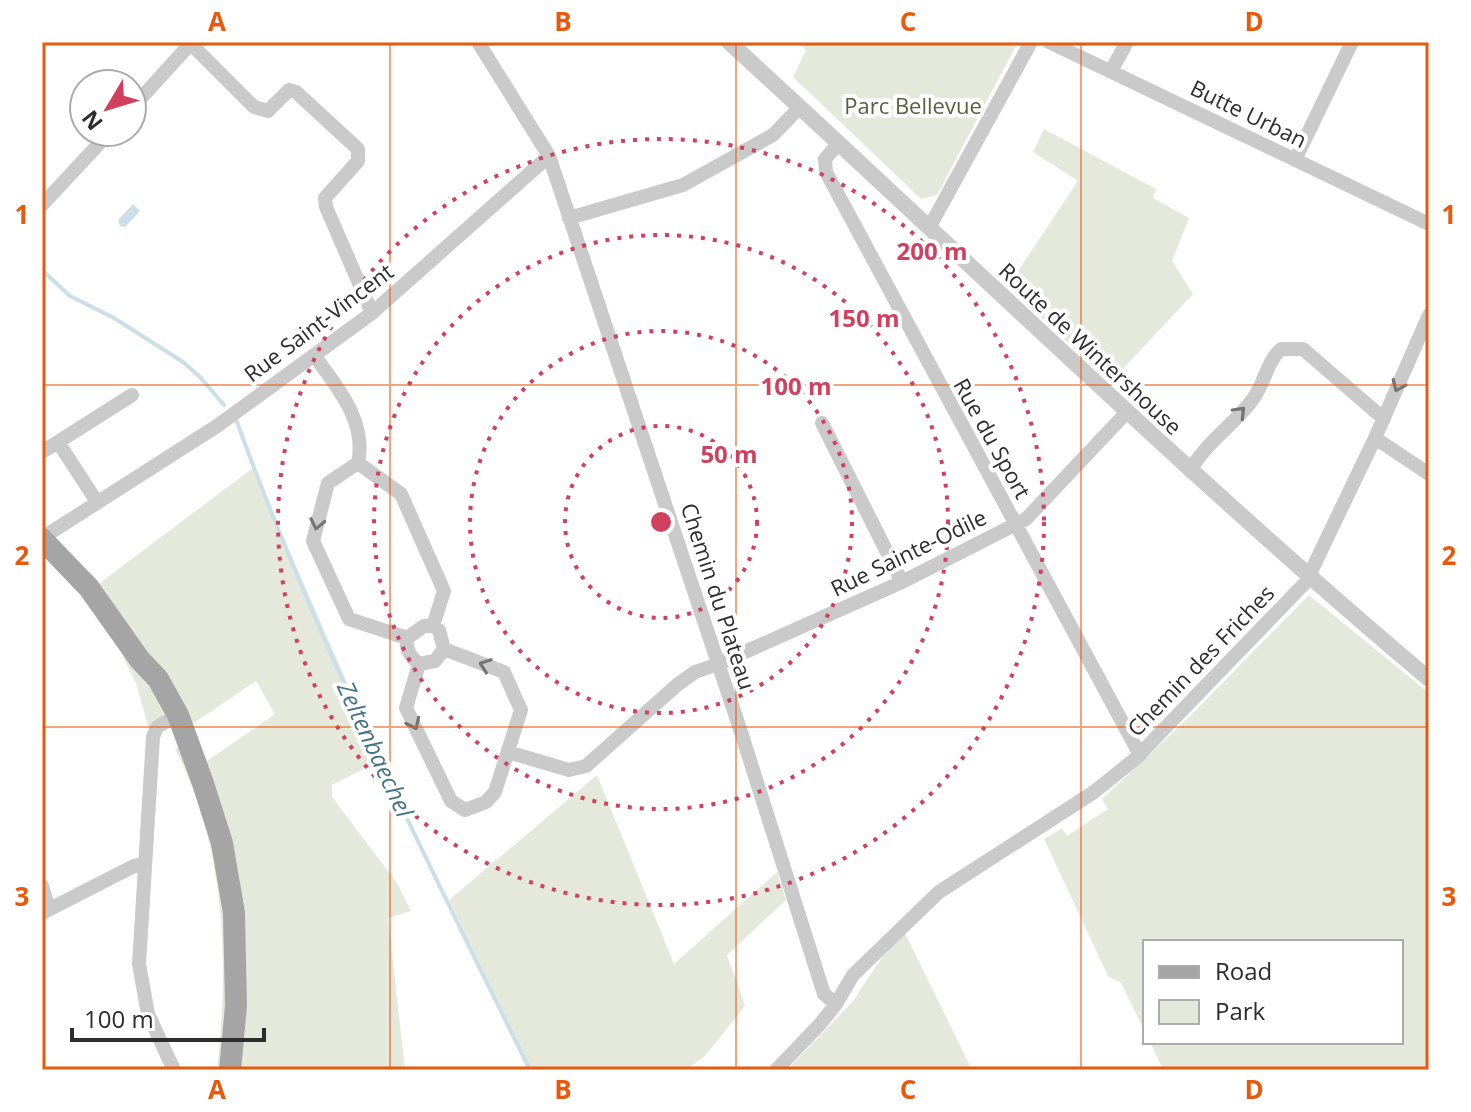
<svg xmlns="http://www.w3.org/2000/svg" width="1471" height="1112" font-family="'Open Sans',sans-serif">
  <rect width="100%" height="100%" fill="#fff"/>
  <!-- green -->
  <path fill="#e5e9dc" d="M798 42H1018L937 195 921 199 793 77 806 50Z
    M1044 129 1156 189 1153 198 1189 218 1172 261 1193 294 1110 383 1008 286 1078 181 1033 152Z
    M253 468 381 760 332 785V797L397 883 411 911 388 918 405 1070H240C252 952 248 873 207 761L275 714 256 681 191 725 168 679 110 601 87 575 90 572 100 583Z
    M1309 595 1429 693V1070H1163L1150 1042H1401V942H1145V1032L1121 983 1108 976 1044 839 1062 828 1067 836 1108 809 1102 799 1190 716Z
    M127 654 149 680 165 713 149 729 136 683 123 657Z
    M182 746 218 853 229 941 223 1070H217C229 964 226 846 175 749Z
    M597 775 674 964 777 872 786 900 727 955 745 1006 705 1056 685 1070H531L449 900Z
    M905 933 972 1070H787L853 1001 882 957Z"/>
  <!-- water -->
  <path fill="#cadfe7" d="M133 204 140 211 125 227 120 226 118 220Z"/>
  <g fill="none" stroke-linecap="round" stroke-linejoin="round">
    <!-- stream -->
    <path stroke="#cadfe7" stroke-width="4" d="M42 270 70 296 114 318 183 362 199 376 224 405
      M237 422C318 645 425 857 530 1070"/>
    <!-- minor -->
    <path stroke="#cacaca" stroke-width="14" d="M478 42 549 156 742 735 824 994 836 1004
      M1049 42 1429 224
      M191 44 254 107 268 111 289 90 296 92 358 149V161L325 198 326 207 372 313
      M1111 71 1127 42
      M132 108 192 42
      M839 143 825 159 826 172 1140 755
      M1295 160 1352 42
      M42 205 110 132
      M569 218 683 185 773 135 800 107
      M929 228 1031 42
      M314 355C337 387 367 421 358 463L328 483 313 541 349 619 407 638C405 650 411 657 419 664L406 708 451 801 465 810 486 802 495 792 521 710 504 672 444 649 439 630 433 626 444 591 401 494 358 463
      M822 423 902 582
      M1375 438 1429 474
      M42 452 58 442
      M1190 471C1206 442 1234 425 1253 399 1265 383 1266 363 1281 349H1303L1384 419
      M97 502 58 442 132 395
      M42 538 217 426 372 313 549 156
      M407 638 424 626H433
      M419 664 435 661 444 649
      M508 752 569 770 586 766 677 685 695 672 718 664 902 582 1026 519 1127 412
      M42 886 49 909
      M42 913 134 866 145 864
      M174 1070 148 1014 139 964 153 737 157 727 178 715
      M776 1070 821 1023 836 1004 853 975 939 892 1094 792 1135 759 1306 582 1375 438 1429 315"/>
    <!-- tertiary -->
    <path stroke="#cacaca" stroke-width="16" d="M729 42C962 255 1188 476 1429 679"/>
    <!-- primary -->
    <path stroke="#a5a5a5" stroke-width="22" d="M42 539 89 588 140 660 158 679 178 715 203 783 222 843 234 913 236 1006 230 1070"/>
  </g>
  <!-- one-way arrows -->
  <defs><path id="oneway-chevron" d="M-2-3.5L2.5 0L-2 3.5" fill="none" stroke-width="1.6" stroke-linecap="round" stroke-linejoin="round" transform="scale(2)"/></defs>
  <g stroke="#747474">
    <use href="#oneway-chevron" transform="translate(1398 386) rotate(114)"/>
    <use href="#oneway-chevron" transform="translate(1240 412) rotate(-46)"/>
    <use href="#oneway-chevron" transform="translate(317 524) rotate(102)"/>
    <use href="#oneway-chevron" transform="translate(485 665) rotate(-160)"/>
    <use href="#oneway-chevron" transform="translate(414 724) rotate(64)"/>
  </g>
  <!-- grid -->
  <path fill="none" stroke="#e8590c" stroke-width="2" stroke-opacity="0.55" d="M390 42V1070M736 42V1070M1081 42V1070M42 385H1429M42 727H1429"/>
  <!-- distance rings -->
  <g fill="none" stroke="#d1415f" stroke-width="4" stroke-dasharray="4 8">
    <circle cx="661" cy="522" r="96"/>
    <circle cx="661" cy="522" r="191"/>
    <circle cx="661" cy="522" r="287"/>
    <circle cx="661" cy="522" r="383"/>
  </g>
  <g text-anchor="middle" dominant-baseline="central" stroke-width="8" stroke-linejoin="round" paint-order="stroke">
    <!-- park labels -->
    <g font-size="22" fill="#55633f" stroke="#fff">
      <text x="913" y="105">Parc Bellevue</text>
    </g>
    <!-- street labels -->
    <g font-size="22" fill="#2d2d2d" stroke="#fff">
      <text transform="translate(1249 113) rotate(26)">Butte Urban</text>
      <text transform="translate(318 322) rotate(-37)">Rue Saint-Vincent</text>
      <text transform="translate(1091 348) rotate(43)">Route de Wintershouse</text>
      <text transform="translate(993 438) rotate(61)">Rue du Sport</text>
      <text transform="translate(908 552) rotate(-26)">Rue Sainte-Odile</text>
      <text transform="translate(719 596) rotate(72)">Chemin du Plateau</text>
      <text transform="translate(1200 660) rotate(-46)">Chemin des Friches</text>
    </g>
    <!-- water labels -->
    <g font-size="24" font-style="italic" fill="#447586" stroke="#fff">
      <text transform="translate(376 749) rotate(65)">Zeltenbaechel</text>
    </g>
  </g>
  <circle cx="661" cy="522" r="12" fill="#d1415f" stroke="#fff" stroke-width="4"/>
  <g font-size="24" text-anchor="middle" font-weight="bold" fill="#d1415f" stroke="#fff" stroke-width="8" stroke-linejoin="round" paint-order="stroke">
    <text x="932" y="260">200 m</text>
    <text x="864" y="327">150 m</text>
    <text x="796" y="395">100 m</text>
    <text x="729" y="463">50 m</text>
  </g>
  <!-- border -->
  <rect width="1471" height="1112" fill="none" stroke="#ffffff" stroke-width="88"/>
  <!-- legend -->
  <rect x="1143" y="940" width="260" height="104" fill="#ffffff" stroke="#ababab" stroke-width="2"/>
  <rect x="1159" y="966" width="40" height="12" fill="#a5a5a5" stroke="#ababab" stroke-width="2"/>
  <text x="1215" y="980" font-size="24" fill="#2d2d2d">Road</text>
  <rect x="1159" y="1000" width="40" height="24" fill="#e5e9dc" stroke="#ababab" stroke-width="2"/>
  <text x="1215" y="1020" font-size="24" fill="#2d2d2d">Park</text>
  <!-- north arrow -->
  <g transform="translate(108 108) rotate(232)"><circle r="38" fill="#ffffff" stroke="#ababab" stroke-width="2"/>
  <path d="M0-6L14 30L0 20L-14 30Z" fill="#d1415f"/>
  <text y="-12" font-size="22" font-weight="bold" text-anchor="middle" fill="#2d2d2d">N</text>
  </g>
  <!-- scale -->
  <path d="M72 1028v12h192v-12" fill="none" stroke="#2d2d2d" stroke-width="4"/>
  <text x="84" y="1028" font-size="24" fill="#2d2d2d" stroke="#ffffff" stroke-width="6" paint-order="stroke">100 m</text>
  <rect x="44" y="44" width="1383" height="1024" fill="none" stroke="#e8590c" stroke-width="3"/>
  <g font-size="26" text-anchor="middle" font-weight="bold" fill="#e8590c">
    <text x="217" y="31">A</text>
    <text x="563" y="31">B</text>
    <text x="908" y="31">C</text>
    <text x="1254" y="31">D</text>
    <text x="22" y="224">1</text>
    <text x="1449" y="224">1</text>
    <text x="22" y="565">2</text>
    <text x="1449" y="565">2</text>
    <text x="22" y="906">3</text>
    <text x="1449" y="906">3</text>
    <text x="217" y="1099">A</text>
    <text x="563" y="1099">B</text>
    <text x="908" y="1099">C</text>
    <text x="1254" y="1099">D</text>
  </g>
</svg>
